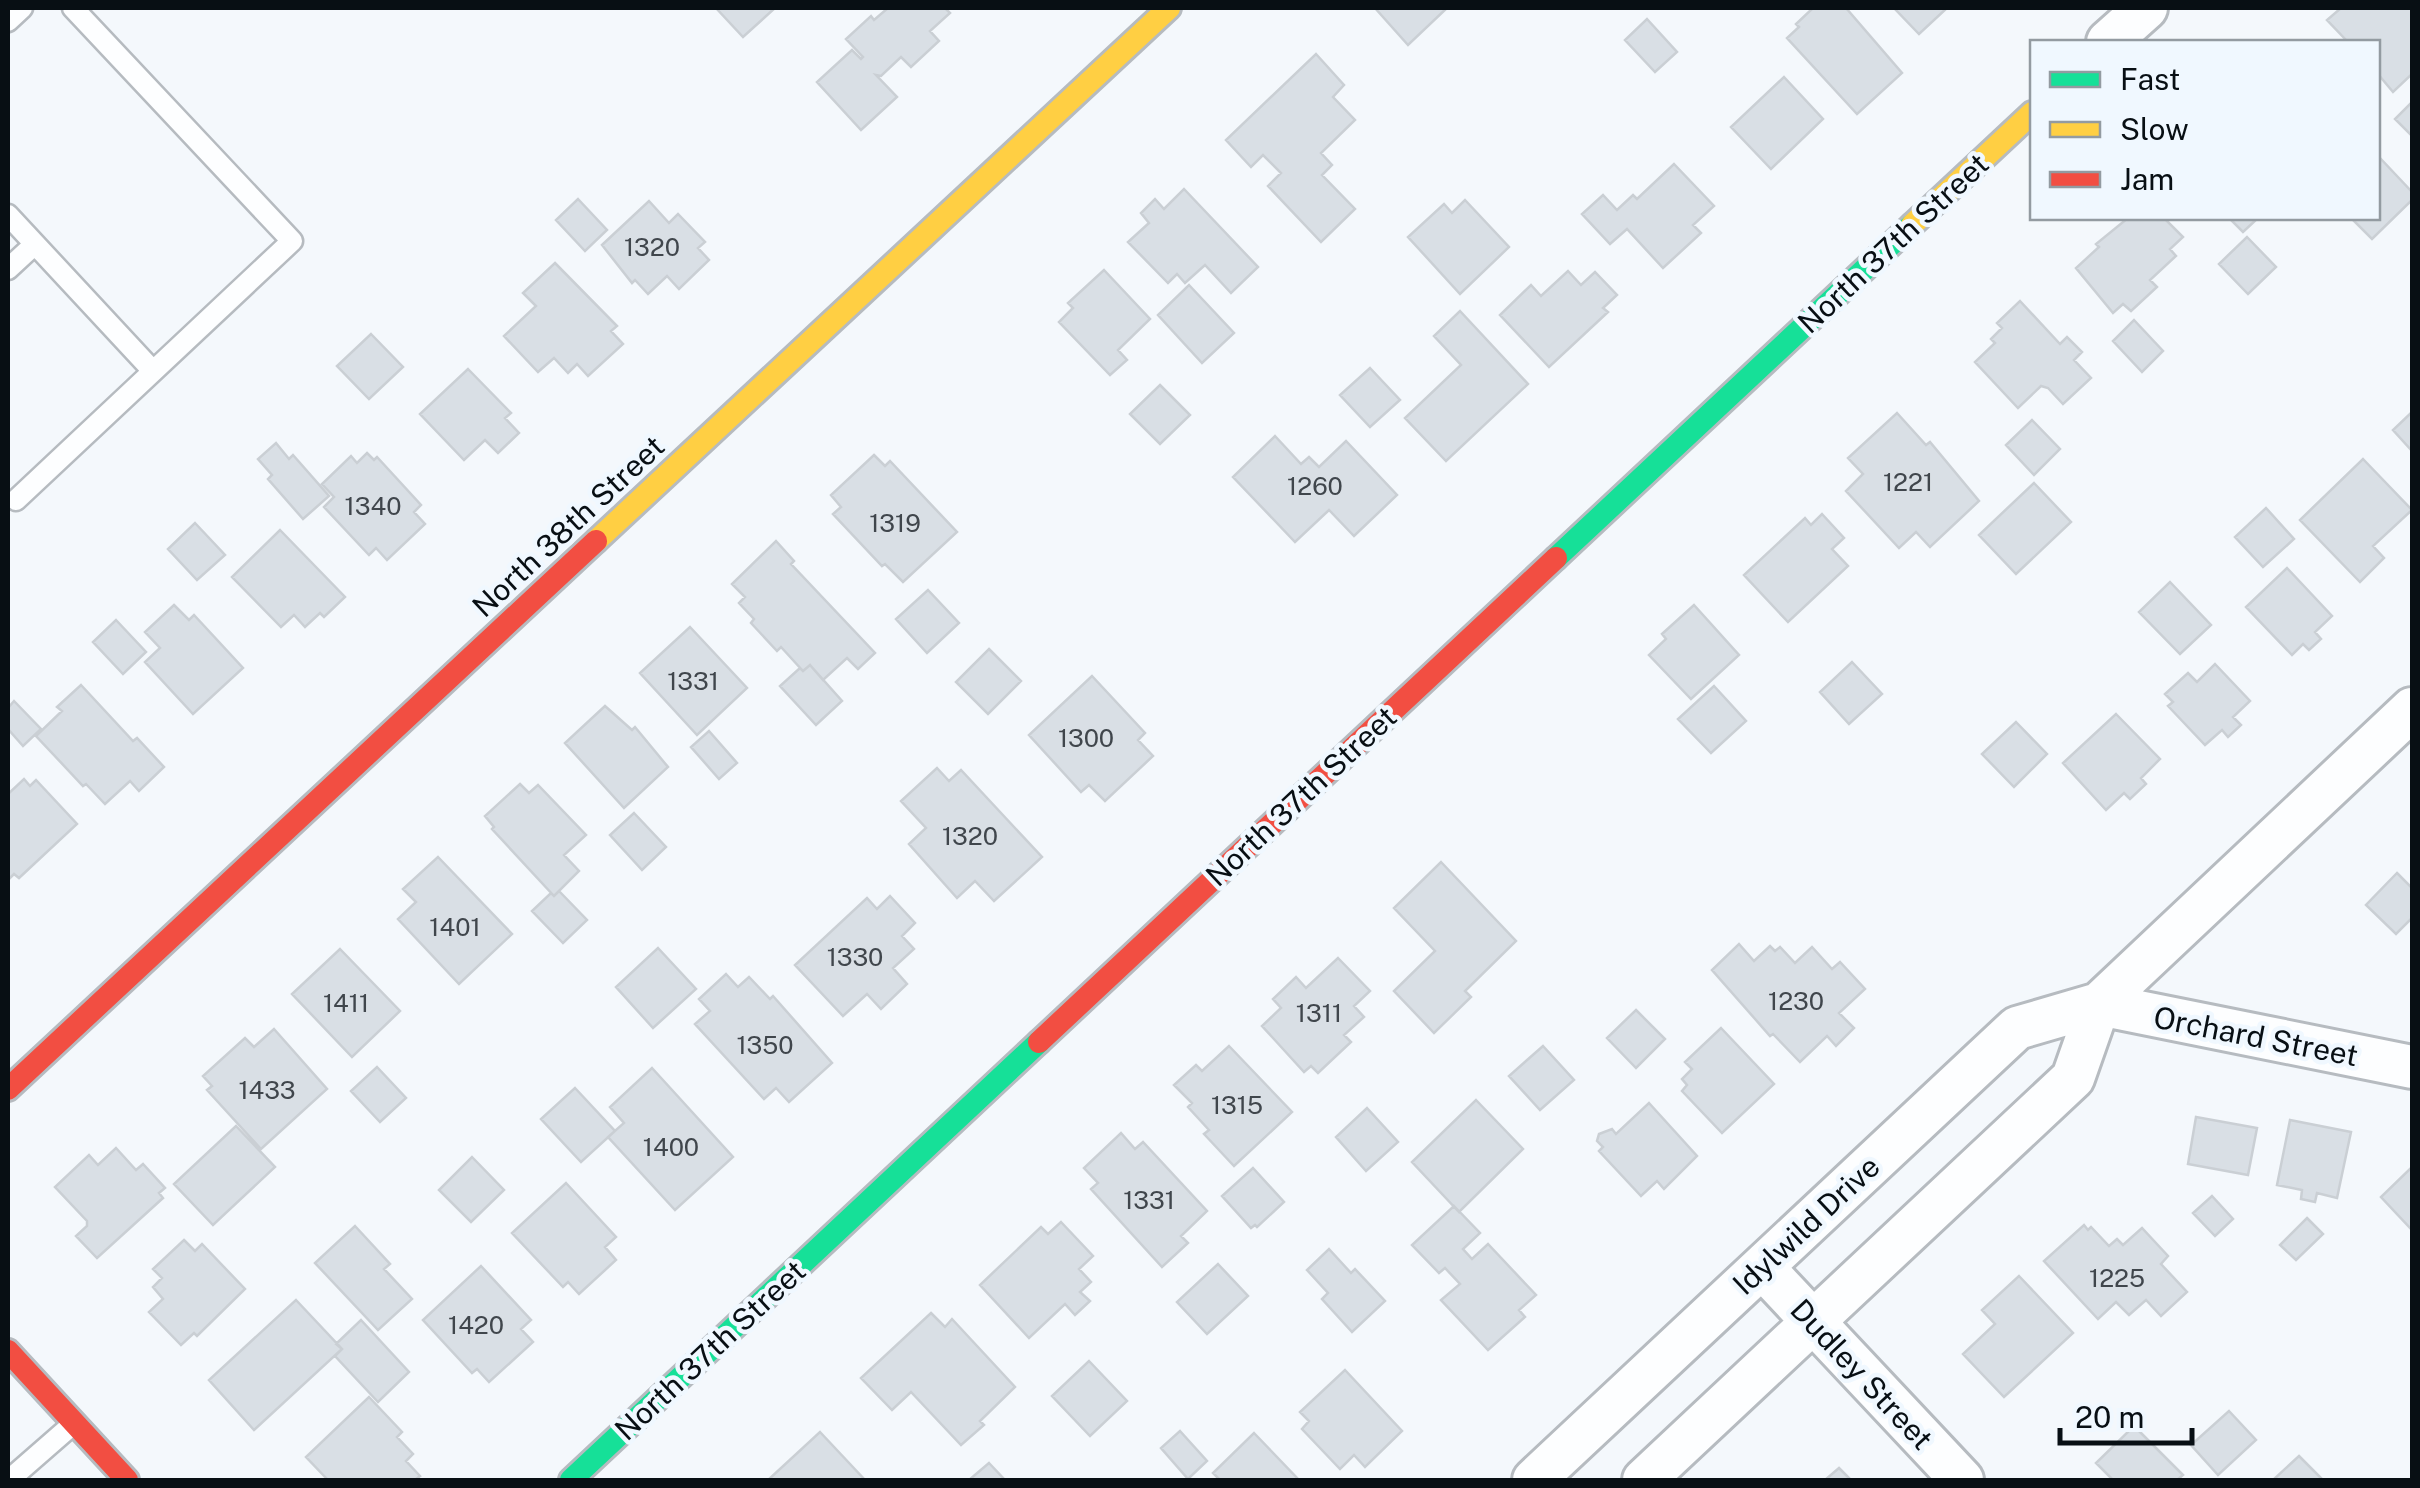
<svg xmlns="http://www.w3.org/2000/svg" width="2420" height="1488" font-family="'Public Sans',sans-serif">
  <rect width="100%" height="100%" fill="#f4f8fc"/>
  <!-- building -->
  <path fill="#d9dfe5" stroke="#cacfd4" stroke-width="2.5" d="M716 8H775L743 37Z
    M888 8H945L950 13 930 31 939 41 911 67 901 57 881 76 876 75 897 97 861 130 817 82 852 50 861 59 863 57 846 39 871 16 874 20Z
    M1375 8H1447L1408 45Z
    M1813 8H1846L1902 73 1857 114 1787 38 1799 27 1796 24Z
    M1894 8H1947L1919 34Z
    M2341 8H2412V74L2393 92 2378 74V42H2348L2327 20Z
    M1647 19 1677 52 1655 72 1625 40Z
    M1316 54 1344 85 1333 97 1355 120 1321 153 1332 165 1322 175 1355 209 1321 242 1268 186 1281 173 1263 155 1251 167 1226 140Z
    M1784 77 1823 119 1771 169 1731 127Z
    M2412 102V136L2395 119Z
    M2380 158 2412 192V200L2372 239 2351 218H2378Z
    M1674 164 1714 206 1693 225 1701 233 1663 268 1627 229 1610 244 1582 214 1603 195 1617 210 1633 195 1637 199Z
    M1184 189 1258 267 1231 293 1205 265 1185 283 1177 274 1168 283 1128 242 1149 223 1141 213 1155 199 1164 209Z
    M578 199 607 230 585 251 556 220Z
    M1465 200 1509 247 1460 294 1408 237 1444 204 1452 213Z
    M649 201 669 223 678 214 705 242 698 248 709 260 679 289 667 276 648 294 635 280 632 283 602 245Z
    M2128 218H2164L2183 237 2170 249 2176 256 2150 280 2157 287 2131 311 2123 304 2113 313 2076 268 2099 247 2096 244Z
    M2229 218H2256L2257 219 2243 232Z
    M2247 237 2276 267 2248 294 2219 264Z
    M555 263 617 326 611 331 623 344 588 376 577 364 568 373 554 358 538 372 504 336 536 306 523 293Z
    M1104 270 1150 319 1118 350 1127 360 1110 375 1059 322 1073 308 1068 303Z
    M1568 271 1581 285 1595 272 1617 295 1603 308 1608 312 1549 367 1500 315 1531 285 1541 296Z
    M1189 285 1234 333 1202 363 1158 315Z
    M2020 301 2060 344 2067 337 2082 352 2074 360 2091 378 2063 404 2048 388 2041 386 2018 408 1975 362 1995 343 1991 339 2002 328 1997 323Z
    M1460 311 1528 384 1446 461 1405 418 1461 365 1434 336Z
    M2134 320 2163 351 2142 372 2113 341Z
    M371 334 403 367 369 399 337 366Z
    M1370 368 1400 400 1370 427 1340 395Z
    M468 369 511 413 505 418 519 433 498 453 485 440 464 460 420 414Z
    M1160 385 1190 415 1160 444 1130 414Z
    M2412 412V451L2393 430Z
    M1897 413 1926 445 1930 442 1979 501 1930 547 1916 532 1899 548 1846 491 1863 474 1848 458Z
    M2032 420 2060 449 2034 475 2006 445Z
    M1275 436 1301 464 1309 457 1319 467 1346 441 1397 495 1354 536 1329 510 1295 542 1233 477Z
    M276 443 289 459 293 455 329 496 303 519 268 479 272 475 258 459Z
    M367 453 374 460 377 457 421 505 414 512 425 524 387 560 376 548 369 555 324 507 334 497 322 484 351 456 357 463Z
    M874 455 885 466 890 461 957 532 903 582 885 564 882 566 833 514 841 507 831 495Z
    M2363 459 2412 510 2373 546 2384 558 2360 582 2300 520Z
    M2034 483 2071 522 2016 574 1979 535Z
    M2266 508 2294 539 2263 567 2235 537Z
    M1822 514 1844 538 1832 549 1848 566 1788 622 1744 575 1805 518 1811 525Z
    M195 523 225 555 197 580 168 549Z
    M280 530 345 597 324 617 320 613 305 627 294 615 281 627 232 577Z
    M776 541 794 561 791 564 875 653 858 669 847 658 823 680 810 665 803 671 781 647 777 651 751 623 754 619 739 603 745 597 732 584Z
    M2287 568 2332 616 2315 632 2321 639 2309 650 2303 644 2292 655 2246 607Z
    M2170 582 2211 625 2180 654 2139 612Z
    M928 590 959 623 927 653 896 619Z
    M174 605 189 620 194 615 243 668 193 714 145 662 160 648 145 632Z
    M1694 605 1739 655 1691 699 1649 655 1666 639 1662 634Z
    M116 620 146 652 123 674 93 642Z
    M690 627 747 688 697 735 640 673Z
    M989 649 1021 681 988 714 956 682Z
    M1852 662 1882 694 1849 724 1820 692Z
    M2215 664 2250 701 2233 717 2241 725 2228 737 2222 730 2205 745 2168 706 2173 702 2165 694 2188 673 2197 682Z
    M810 665 842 701 816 725 780 686 800 668 803 671Z
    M1092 676 1145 733 1138 740 1153 756 1105 801 1089 785 1081 792 1029 735Z
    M81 685 133 741 137 738 164 767 139 791 130 781 105 804 86 784 83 786 36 736 62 711 57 707Z
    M1714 686 1746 721 1711 753 1678 719Z
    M14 701 41 729 23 746 8 729V708Z
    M605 706 632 730 635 727 668 767 624 808 565 743Z
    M2116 714 2160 759 2141 778 2146 784 2130 799 2124 793 2106 810 2063 763Z
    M2016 722 2047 754 2014 787 1982 754Z
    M709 731 737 763 719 779 691 747Z
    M937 768 949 781 961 770 1042 857 994 901 975 881 957 898 909 844 926 828 901 801Z
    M24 779 30 786 36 780 77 824 19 878 14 874 8 880V794Z
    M520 784 529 793 538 785 586 835 564 855 579 871 554 896 492 829 494 827 485 816Z
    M634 813 666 847 642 870 610 835Z
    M438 857 512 934 459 984 398 919 416 902 403 889Z
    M1441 862 1516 941 1465 991 1471 997 1434 1033 1394 991 1435 951 1394 908Z
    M2397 873 2412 888V918L2396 934 2366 905Z
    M559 891 587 920 563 943 532 911 551 893 554 896Z
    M890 896 915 923 902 936 914 949 893 968 907 984 881 1009 867 994 843 1016 795 965 867 898 877 909Z
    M1739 944 1754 961 1770 946 1775 951 1780 947 1795 963 1812 947 1832 969 1840 962 1865 989 1839 1013 1854 1028 1836 1046 1827 1036 1800 1062 1773 1034 1770 1036 1712 970Z
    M658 948 696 989 653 1028 616 987Z
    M340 949 400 1011 352 1057 292 994Z
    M1338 958 1370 991 1354 1006 1364 1017 1344 1035 1351 1042 1318 1073 1311 1066 1304 1072 1262 1026 1281 1008 1273 999 1296 977 1306 988Z
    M726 974 738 987 749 977 770 999 773 996 832 1063 789 1102 776 1088 764 1099 695 1024 710 1011 699 999Z
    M1636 1010 1665 1039 1636 1068 1607 1038Z
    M1721 1028 1774 1084 1722 1133 1682 1091 1687 1085 1682 1079 1692 1069 1685 1062Z
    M274 1029 327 1089 261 1149 207 1090 212 1086 203 1076 245 1038 254 1047Z
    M1229 1046 1292 1112 1234 1166 1204 1134 1209 1130 1188 1107 1192 1103 1174 1085 1196 1065 1202 1071Z
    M1543 1046 1574 1080 1540 1110 1509 1076Z
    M377 1067 406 1098 380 1122 351 1091Z
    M652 1068 733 1157 675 1210 608 1137 624 1123 610 1107Z
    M575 1088 615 1131 581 1162 541 1119Z
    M1476 1100 1523 1149 1459 1212 1412 1162Z
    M1649 1103 1697 1156 1664 1189 1657 1181 1641 1196 1599 1151 1603 1147 1597 1141 1599 1134 1612 1129 1616 1134Z
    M1367 1108 1398 1142 1366 1171 1336 1137Z
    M2196 1117 2257 1128 2248 1175 2188 1164Z
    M2290 1120 2351 1132 2337 1198 2317 1193 2315 1202 2301 1199 2302 1190 2277 1185Z
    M236 1126 275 1167 213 1225 174 1184Z
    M1121 1133 1135 1149 1143 1142 1207 1211 1181 1236 1188 1243 1162 1267 1091 1189 1098 1183 1084 1168Z
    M116 1148 136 1170 143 1164 165 1188 159 1193 163 1198 97 1258 76 1236 87 1226V1221L55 1187 89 1155 98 1165Z
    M472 1157 504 1190 471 1222 439 1190Z
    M2412 1167V1230L2381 1197Z
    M1253 1168 1284 1202 1257 1227 1255 1225 1251 1228 1222 1196Z
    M566 1183 616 1237 605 1247 616 1260 579 1294 568 1282 563 1287 512 1233Z
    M2212 1196 2233 1219 2215 1236 2193 1213Z
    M1454 1206 1480 1233 1463 1249 1472 1259 1488 1244 1536 1295 1519 1310 1525 1317 1488 1350 1441 1300 1460 1284 1445 1268 1439 1273 1412 1245Z
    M2307 1218 2323 1234 2296 1260 2280 1245Z
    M1061 1222 1093 1256 1079 1269 1091 1282 1080 1292 1090 1301 1075 1315 1065 1304 1029 1338 980 1285 1041 1227 1048 1234Z
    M2084 1225 2088 1230 2091 1227 2109 1246 2117 1239 2123 1245 2142 1228 2168 1256 2161 1264 2187 1292 2161 1316 2146 1300 2129 1315 2116 1302 2098 1319 2044 1261Z
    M355 1226 390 1264 384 1269 412 1299 378 1330 315 1263Z
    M184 1240 195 1251 202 1244 245 1289 197 1336 194 1333 181 1345 149 1312 163 1299 153 1287 162 1278 153 1269Z
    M1329 1249 1351 1273 1355 1269 1385 1301 1352 1332 1322 1299 1328 1293 1307 1270Z
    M1218 1264 1248 1296 1207 1334 1177 1302Z
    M481 1266 531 1320 521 1329 533 1342 489 1382 477 1369 472 1373 423 1320Z
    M2019 1276 2073 1333 2004 1397 1963 1354 1995 1324 1982 1310Z
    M296 1300 342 1349 254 1430 209 1380Z
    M931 1313 945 1327 952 1319 1015 1387 980 1421 984 1425 961 1445 911 1392 892 1410 861 1378Z
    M361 1320 409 1372 378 1402 335 1356 342 1349 336 1344Z
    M1089 1361 1127 1401 1090 1436 1052 1396Z
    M1345 1370 1402 1431 1365 1467 1354 1455 1340 1469 1302 1429 1309 1421 1300 1412Z
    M369 1397 402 1432 397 1437 413 1454 406 1461 420 1476 415 1480H328L306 1457Z
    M2229 1411 2256 1440 2218 1475 2191 1445Z
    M2134 1426 2183 1475 2177 1480H2113L2096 1463Z
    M1180 1431 1207 1461 1188 1479 1161 1448Z
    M820 1432 865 1480H768Z
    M1254 1433 1299 1480H1220L1213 1473Z
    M2299 1456 2323 1480H2273Z
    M989 1463 1005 1480H969Z
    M1839 1468 1851 1480H1825Z"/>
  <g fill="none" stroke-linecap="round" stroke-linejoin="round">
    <!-- lane casing -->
    <g stroke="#b6bbc0" stroke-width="25">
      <path id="lane" d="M8 21 22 8
        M8 215 153 371
        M8 269 35 244
        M16 500 292 241 73 8
        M9 1480 72 1425"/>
    </g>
    <!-- street casing -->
    <g stroke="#b6bbc0" stroke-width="48">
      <path id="street" d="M2108 42 2146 8
        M1762 1267 1962 1480
        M1534 1480 2017 1028 2099 1004 2412 1067
        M1644 1480 2073 1078 2099 1004 2412 709"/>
    </g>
    <!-- fast casing -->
    <g stroke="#b6bbc0" stroke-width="28">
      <path id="fast" d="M1556 558 1912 225
        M571 1480 1039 1042"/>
    </g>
    <!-- slow casing -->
    <g stroke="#b6bbc0" stroke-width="28">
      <path id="slow" d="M1912 225 2032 113
        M596 541 1169 8"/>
    </g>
    <!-- jam casing -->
    <g stroke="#b6bbc0" stroke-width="28">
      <path id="jam" d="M1039 1042 1556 558
        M8 1089 596 541
        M8 1351 127 1480"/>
    </g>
    <!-- lane -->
    <use href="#lane" stroke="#fdfeff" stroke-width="20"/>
    <!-- street -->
    <use href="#street" stroke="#fdfeff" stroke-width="42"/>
    <!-- fast -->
    <use href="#fast" stroke="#16e098" stroke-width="22"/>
    <!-- slow -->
    <use href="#slow" stroke="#ffcf43" stroke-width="22"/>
    <!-- jam -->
    <use href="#jam" stroke="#f24e42" stroke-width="22"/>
  </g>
  <g text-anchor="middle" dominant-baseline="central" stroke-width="9" stroke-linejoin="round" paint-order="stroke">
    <!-- number labels -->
    <g font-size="25" fill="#40464c">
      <text x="652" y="247">1320</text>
      <text x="1908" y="482">1221</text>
      <text x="1315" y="486">1260</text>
      <text x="373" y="506">1340</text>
      <text x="895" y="523">1319</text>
      <text x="693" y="681">1331</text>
      <text x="1086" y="738">1300</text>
      <text x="970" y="836">1320</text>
      <text x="455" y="927">1401</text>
      <text x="855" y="957">1330</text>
      <text x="1796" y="1001">1230</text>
      <text x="346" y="1003">1411</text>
      <text x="1319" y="1013">1311</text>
      <text x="765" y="1045">1350</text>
      <text x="267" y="1090">1433</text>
      <text x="1237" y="1105">1315</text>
      <text x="671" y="1147">1400</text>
      <text x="1149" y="1200">1331</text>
      <text x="2117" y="1278">1225</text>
      <text x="476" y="1325">1420</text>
    </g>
    <!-- street labels -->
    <g font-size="30" fill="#080f14" stroke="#f0f8ff">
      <text transform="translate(1893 243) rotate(-43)">North 37th Street</text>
      <text transform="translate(568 526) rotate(-43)">North 38th Street</text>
      <text transform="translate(1301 796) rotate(-43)">North 37th Street</text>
      <text transform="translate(2256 1036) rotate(11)">Orchard Street</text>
      <text transform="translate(1806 1225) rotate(-43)">Idylwild Drive</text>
      <text transform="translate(710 1350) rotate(-43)">North 37th Street</text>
      <text transform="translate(1862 1374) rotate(47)">Dudley Street</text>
    </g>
  </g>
  <!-- border -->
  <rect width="2420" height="1488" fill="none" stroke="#080f14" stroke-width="20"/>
  <!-- legend -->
  <rect x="2030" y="40" width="350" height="180" fill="#f0f8ff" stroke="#939ba1" stroke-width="2.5"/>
  <rect x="2050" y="72" width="50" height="15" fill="#16e098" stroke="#939ba1" stroke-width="2.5"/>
  <text x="2120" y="90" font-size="30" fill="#080f14">Fast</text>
  <rect x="2050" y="122" width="50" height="15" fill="#ffcf43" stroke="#939ba1" stroke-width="2.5"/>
  <text x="2120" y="140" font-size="30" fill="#080f14">Slow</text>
  <rect x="2050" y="172" width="50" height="15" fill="#f24e42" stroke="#939ba1" stroke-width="2.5"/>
  <text x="2120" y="190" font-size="30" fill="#080f14">Jam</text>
  <!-- scale -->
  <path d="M2060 1428v15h132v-15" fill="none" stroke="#080f14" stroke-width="5"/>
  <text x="2075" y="1428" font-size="30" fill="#080f14" stroke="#f0f8ff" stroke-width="8" paint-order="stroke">20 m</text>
</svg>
